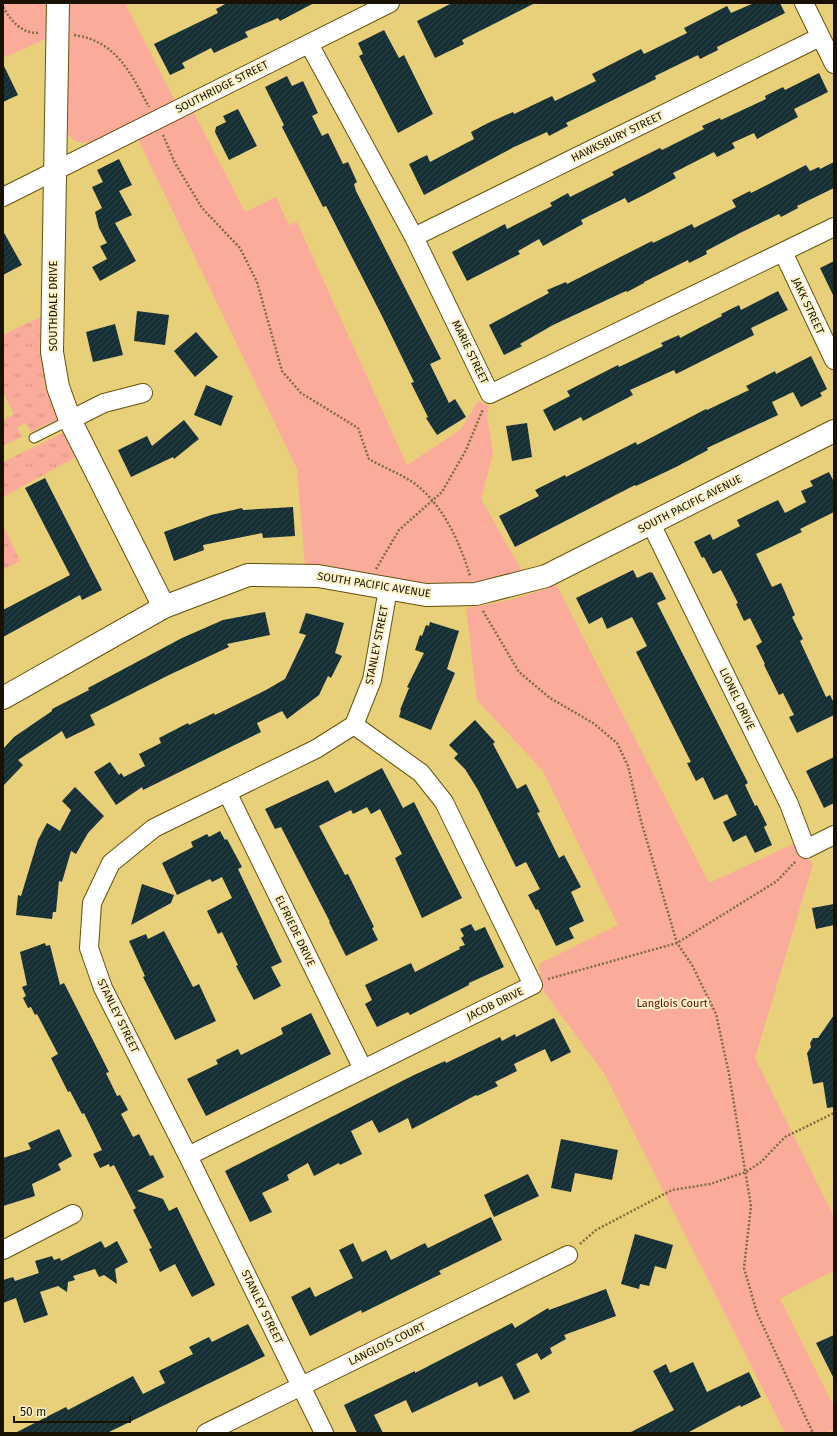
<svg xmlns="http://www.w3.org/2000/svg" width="837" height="1436" font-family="'Fira Sans',sans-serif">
  <defs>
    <pattern id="grass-tufts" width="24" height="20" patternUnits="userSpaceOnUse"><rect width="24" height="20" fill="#fbab99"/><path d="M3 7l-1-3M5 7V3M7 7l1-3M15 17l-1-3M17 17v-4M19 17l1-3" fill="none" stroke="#d79282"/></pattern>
    <pattern id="building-hatch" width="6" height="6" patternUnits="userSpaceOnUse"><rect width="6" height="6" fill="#152f35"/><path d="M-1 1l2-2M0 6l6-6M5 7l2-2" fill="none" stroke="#2e4448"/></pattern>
  </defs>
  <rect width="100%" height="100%" fill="#e8cf7a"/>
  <!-- grass -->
  <path fill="url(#grass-tufts)" d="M42 316 59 416 55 421 31 432 26 423 17 427 22 437 4 445 3 420 14 414 3 393V335Z
    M67 433 78 456 3 497V462L61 434Z
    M3 525 20 561 3 570Z"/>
  <!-- green -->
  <path fill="#fbab99" d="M3 3H48V38L3 58Z
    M66 3H125L175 101 93 141C75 146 68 139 64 123Z
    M193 111 245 212 276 197 289 225 297 222 407 465 461 429 478 401 489 406 487 417 493 453 481 499 523 573 486 583 441 586 412 583 305 564 297 469 138 139Z
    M556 584 709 883 793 844 813 864 755 1058 834 1217V1270L780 1299 834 1407V1429L825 1433H785L604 1073 542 989 539 964 618 925 543 771 477 700 466 608C499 603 525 597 556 584Z"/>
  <!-- building -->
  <path fill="url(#building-hatch)" d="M227 3H314L280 21 278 18 245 32 248 37 214 53 211 48 182 63 185 68 170 75 154 44 218 13 216 9Z
    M452 3H535L462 40 464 44 435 58 417 21Z
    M754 3H780L785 13 717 47 718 50 700 59 698 55 655 76 656 79 566 123 568 126 549 136 547 132 514 147 424 195 409 164 427 155 430 162 474 139 471 132 488 123 513 112 514 114 552 96 555 101 596 81 592 74 641 49 644 54 687 33 684 28 727 6 731 13Z
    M384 30 399 58 404 55 433 114 398 133 359 56 363 54 358 43Z
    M3 64 18 95 3 102Z
    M819 73 828 92 794 109 798 117 757 139 754 133 732 143 735 148 717 157 714 152 673 173 676 178 646 194 628 203 625 198 581 220 583 224 543 246 539 239 518 251 520 254 467 281 452 252 505 224 507 229 552 206 550 203 568 193 570 197 614 175 612 172 660 148 662 150 704 129 702 126 720 118 721 120 766 99 765 96 783 87 785 90Z
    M287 76 292 86 303 81 318 113 312 116 322 136 328 133 343 164 348 162 357 182 354 184 356 191 441 359 430 364 449 403 455 399 466 417 437 435 426 418 428 417 411 383 414 382 382 316 326 206 323 207 282 127 284 125 265 87Z
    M238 109 257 146 229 160 215 132 216 127 226 122 223 116Z
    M119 159 132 185 119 191 132 215 115 223 136 261 100 281 92 267 107 259 100 246 107 243 99 228 95 212 102 208 92 187 103 182 97 170Z
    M834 162V188L797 206 798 208 781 217 779 214 740 233 706 251 707 254 689 263 688 260 644 282V283L627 292 626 291 553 325 520 344 522 346 504 355 489 325 549 293 547 290 566 282 567 284 652 241 653 243 692 224 694 228 736 207 732 200 750 191 751 193 806 165 810 171 819 167 820 169Z
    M3 231 22 265 3 275Z
    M834 261V297L820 268Z
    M778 291 788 310 751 328 754 335 676 374 674 370 630 390 633 395 583 421 581 417 554 431 543 410 570 396 567 391 618 365 619 367 663 346 661 343 679 335 680 338 722 316 721 314 739 305 741 310Z
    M137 311 169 315 165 345 134 341Z
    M115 324 123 355 93 362 86 332Z
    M196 332 218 357 195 377 174 351Z
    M811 356 827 389 820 393 822 396 801 407 793 392 772 402 778 415 707 448 708 450 676 467 636 486 635 485 515 547 499 516 539 496 535 490 565 475 566 477 636 442 637 445 706 409 707 410 749 390 746 386 775 371 776 374Z
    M206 385 233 396 221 426 194 415Z
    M184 420 199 439 174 459 173 457 131 477 118 450 147 436 152 446Z
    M527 423 532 457 512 461 506 426Z
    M829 472 834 482V512L800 529 802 532 756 554 772 587 781 583 795 615 792 617 803 639 800 641 826 697 830 695 834 703V715L797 733 789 717 794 715 783 693 779 695 764 665 765 664 756 646 762 642 750 618 744 621 736 604 738 603 721 570 713 574 704 557 702 558 694 542 710 534 713 540 740 526 737 520 778 500 785 513 806 502 801 491 813 486 810 481Z
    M45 478 102 590 82 600 80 595 3 637V610L70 575 25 488Z
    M293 507 295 536 263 538 262 533 203 545 204 550 174 561 164 532 211 515 242 508 243 510Z
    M633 570 637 578 650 572 651 573 652 572 666 599 657 603 748 783 745 785 755 806 757 805 767 825 764 827 772 845 755 853 746 835 733 842 723 822 737 815 727 794 714 800 703 777 696 781 687 763 691 762 636 652 647 646 632 617 607 629 602 617 589 624 576 598Z
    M265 612 270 635 227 644 229 647 169 675 90 715 95 725 66 739 62 731 18 760 23 765 3 786V749L14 737 52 711V709L89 690 88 688 182 638 223 620Z
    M306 613 344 623 335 653 342 656 331 678 328 676 319 695 287 719 282 711 257 723 261 732 143 790 142 787 116 805 94 772 110 762 119 775 121 773 124 777 145 766 139 754 161 743 159 738 188 723 189 725 214 713 215 715 266 690 285 679 306 635 299 633Z
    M430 622 459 631 447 669 455 673 431 730 399 717 401 710H400L409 688 407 687 424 653 415 650 420 635 422 636 426 625 429 626Z
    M475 720 495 742 493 744 517 789 526 784 540 812 537 813 559 858 564 855 581 887 571 892 584 921 569 928 574 938 556 946 538 909 536 910 528 895 540 889 526 862 516 867 478 790 465 769 454 758 458 754 449 745Z
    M834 757V803L824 808 806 771Z
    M382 768 403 808 414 802 462 898 422 918 395 858 402 854 380 809 371 814 367 807 353 814 351 810 319 826 345 875 348 874 374 927 372 928 378 940 346 956 329 922H330L281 827 275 829 265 809 328 780 335 793Z
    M75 787 104 816 88 833 76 854 71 851 62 882 59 881 56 912H53L52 919 16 915 18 895 21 896 38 840 47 823 60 831 71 810 62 801Z
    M220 831 225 840 227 839 242 867 238 869 282 962 271 967 281 986 254 1000 236 966 238 965 222 932 218 934 207 911 232 898 222 877 212 882 210 879 177 895 162 863 193 847 191 842 207 834 209 837Z
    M142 884 174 895 171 903 131 925Z
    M834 904V925L816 929 812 908Z
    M471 924 475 931 485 927 504 967 469 983V985L410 1015 408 1012 377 1027 365 1004 372 1000 365 985 411 963 415 972 460 949 459 947 465 945 461 938 464 936 460 929Z
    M164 931 193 987 199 984 216 1021 175 1040 143 977 145 976 129 941 146 934 148 939Z
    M45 943 46 946 50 945 60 985 64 983 109 1072 106 1073 117 1096 120 1095 128 1110 121 1114 133 1137 139 1134 150 1156 153 1155 164 1177 137 1191 163 1199 169 1211 177 1207 215 1285 192 1297 175 1264 160 1272 149 1249 152 1248 133 1210 136 1208 114 1165 110 1167 109 1164 100 1168 93 1154 102 1150 84 1113 82 1114 70 1091 68 1092 51 1058 58 1054 37 1014 35 1015 31 1007 28 1008 23 998 26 996 22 987 27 985 20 952Z
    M311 1013 331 1054 206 1116 187 1079 218 1064 216 1060 238 1049 241 1055 283 1034 281 1028Z
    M834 1015V1107L827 1108 823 1082 813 1084 807 1053 811 1047 810 1043 813 1038H818Z
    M554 1018 571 1052 551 1062 545 1049 514 1064 517 1071 495 1082 498 1086 477 1096 476 1095 412 1129 408 1118 379 1133 372 1120 351 1131 362 1154 340 1165 339 1163 314 1176 308 1163 287 1175 289 1180 262 1193 272 1212 250 1222 225 1171 414 1075 445 1061 446 1063 500 1037 502 1041 515 1034 516 1037Z
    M59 1129 72 1156 58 1164 61 1170 32 1184 35 1196 3 1206V1158L31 1149 28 1143Z
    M561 1139 618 1150 612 1180 575 1173 571 1192 551 1188Z
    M528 1174 539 1196 494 1217 484 1195Z
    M491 1217 502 1240 439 1271 441 1274 362 1313 361 1310 310 1336 291 1297 310 1287 315 1297 353 1278 339 1250 353 1243 362 1262 386 1250 391 1260 425 1243 428 1248Z
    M635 1234 673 1245 666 1269 655 1266 649 1286 640 1284 639 1289 621 1284Z
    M101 1241 105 1248 117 1241 128 1262 115 1269 117 1284 104 1275 99 1277 95 1269 73 1276 75 1280 68 1282 67 1292 58 1286 40 1292 48 1315 24 1323 16 1298 3 1303V1280L13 1277 15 1281 39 1273 35 1261 52 1256 54 1260 60 1258 61 1261Z
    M606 1289 616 1316 564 1335 566 1339 550 1348 552 1353 541 1360 537 1353 516 1364 530 1392 514 1400 502 1376 479 1387 477 1382 412 1413 406 1400 374 1415 383 1433H357L344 1405 415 1371V1373L512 1323 515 1328 548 1308 549 1310 560 1306Z
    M248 1324 265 1356 107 1433H15L66 1407 68 1410 133 1376 143 1394 165 1383 159 1371 193 1354 189 1347 209 1337 212 1342Z
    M834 1335V1379L816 1343Z
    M693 1362 707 1392 749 1372 761 1397 741 1407 740 1405 687 1433H629L674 1410 653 1371 666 1364 670 1373Z"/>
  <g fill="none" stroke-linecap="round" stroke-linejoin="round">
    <!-- service casing -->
    <g stroke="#65530b" stroke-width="11">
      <path id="service" d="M34 438 70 420"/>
    </g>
    <!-- minor casing -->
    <g stroke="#65530b" stroke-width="20">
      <path id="minor" d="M804 3 834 64
        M309 44 414 237 490 394 834 227
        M3 197 390 3
        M414 237 820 37
        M783 252 834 360
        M70 420 104 403 143 393
        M651 524 789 804 806 849 834 835
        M227 792 363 1069
        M188 1156 533 985 444 802 421 773 354 725
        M3 1250 73 1214
        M206 1433 568 1255
        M324 1433 188 1156 103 988 89 948 92 903 111 863 154 828 316 749 354 725 372 680 388 589"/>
    </g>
    <!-- tertiary casing -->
    <g stroke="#65530b" stroke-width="24">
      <path id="tertiary" d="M58 3 52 352 58 387 70 420 164 607
        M3 698 164 607 248 575 318 576 426 595 476 594 546 576 834 431"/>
    </g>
    <!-- path -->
    <path stroke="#7e6e3b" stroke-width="2.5" stroke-dasharray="2 2" stroke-linecap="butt" d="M3 7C12 22 21 33 39 33
      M74 35C117 41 131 74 149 107
      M163 135 175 163 202 208 240 248 257 282 282 371 301 393 358 428 369 459C384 468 404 475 418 486 445 509 460 543 470 576
      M376 569 399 530 442 492 466 450 483 409
      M483 611 519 672 550 698 593 723 617 743 628 766 641 821 677 943 692 965 716 1014 729 1074 751 1206 744 1268 757 1313 813 1433
      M548 979 677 943 777 881 796 861
      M580 1244 596 1230 672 1190 710 1184 746 1172 761 1162 785 1137 834 1113"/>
    <!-- service -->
    <use href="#service" stroke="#fff" stroke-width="9"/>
    <!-- minor -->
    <use href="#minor" stroke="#fff" stroke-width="18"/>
    <!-- tertiary -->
    <use href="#tertiary" stroke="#fff" stroke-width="22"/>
  </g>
  <g text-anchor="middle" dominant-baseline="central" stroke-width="4" stroke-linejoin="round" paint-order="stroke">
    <!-- street labels -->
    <g font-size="11" fill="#1a1200" stroke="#fdf1c8">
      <text transform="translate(222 87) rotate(-27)">SOUTHRIDGE STREET</text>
      <text transform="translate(617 137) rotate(-26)">HAWKSBURY STREET</text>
      <text transform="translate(53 306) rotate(-90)">SOUTHDALE DRIVE</text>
      <text transform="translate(808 306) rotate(65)">JAKK STREET</text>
      <text transform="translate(470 352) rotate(64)">MARIE STREET</text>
      <text transform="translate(690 504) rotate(-27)">SOUTH PACIFIC AVENUE</text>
      <text transform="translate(374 585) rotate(9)">SOUTH PACIFIC AVENUE</text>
      <text transform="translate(377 645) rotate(-79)">STANLEY STREET</text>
      <text transform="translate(737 699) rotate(64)">LIONEL DRIVE</text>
      <text transform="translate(295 931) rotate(64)">ELFRIEDE DRIVE</text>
      <text transform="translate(495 1004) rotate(-26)">JACOB DRIVE</text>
      <text transform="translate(118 1016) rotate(64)">STANLEY STREET</text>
      <text transform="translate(262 1307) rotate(64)">STANLEY STREET</text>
      <text transform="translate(387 1344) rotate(-26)">LANGLOIS COURT</text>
    </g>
    <!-- park labels -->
    <g font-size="11" fill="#5e0a00" stroke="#fdf1c8">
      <text x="672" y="1003">Langlois Court</text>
    </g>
  </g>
  <!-- border -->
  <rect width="837" height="1436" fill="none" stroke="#1a1200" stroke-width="8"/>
  <!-- scale -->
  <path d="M14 1416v6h116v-6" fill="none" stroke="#1a1200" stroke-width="2"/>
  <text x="20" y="1416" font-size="12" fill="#1a1200" stroke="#fdf1c8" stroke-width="3" paint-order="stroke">50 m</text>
</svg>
